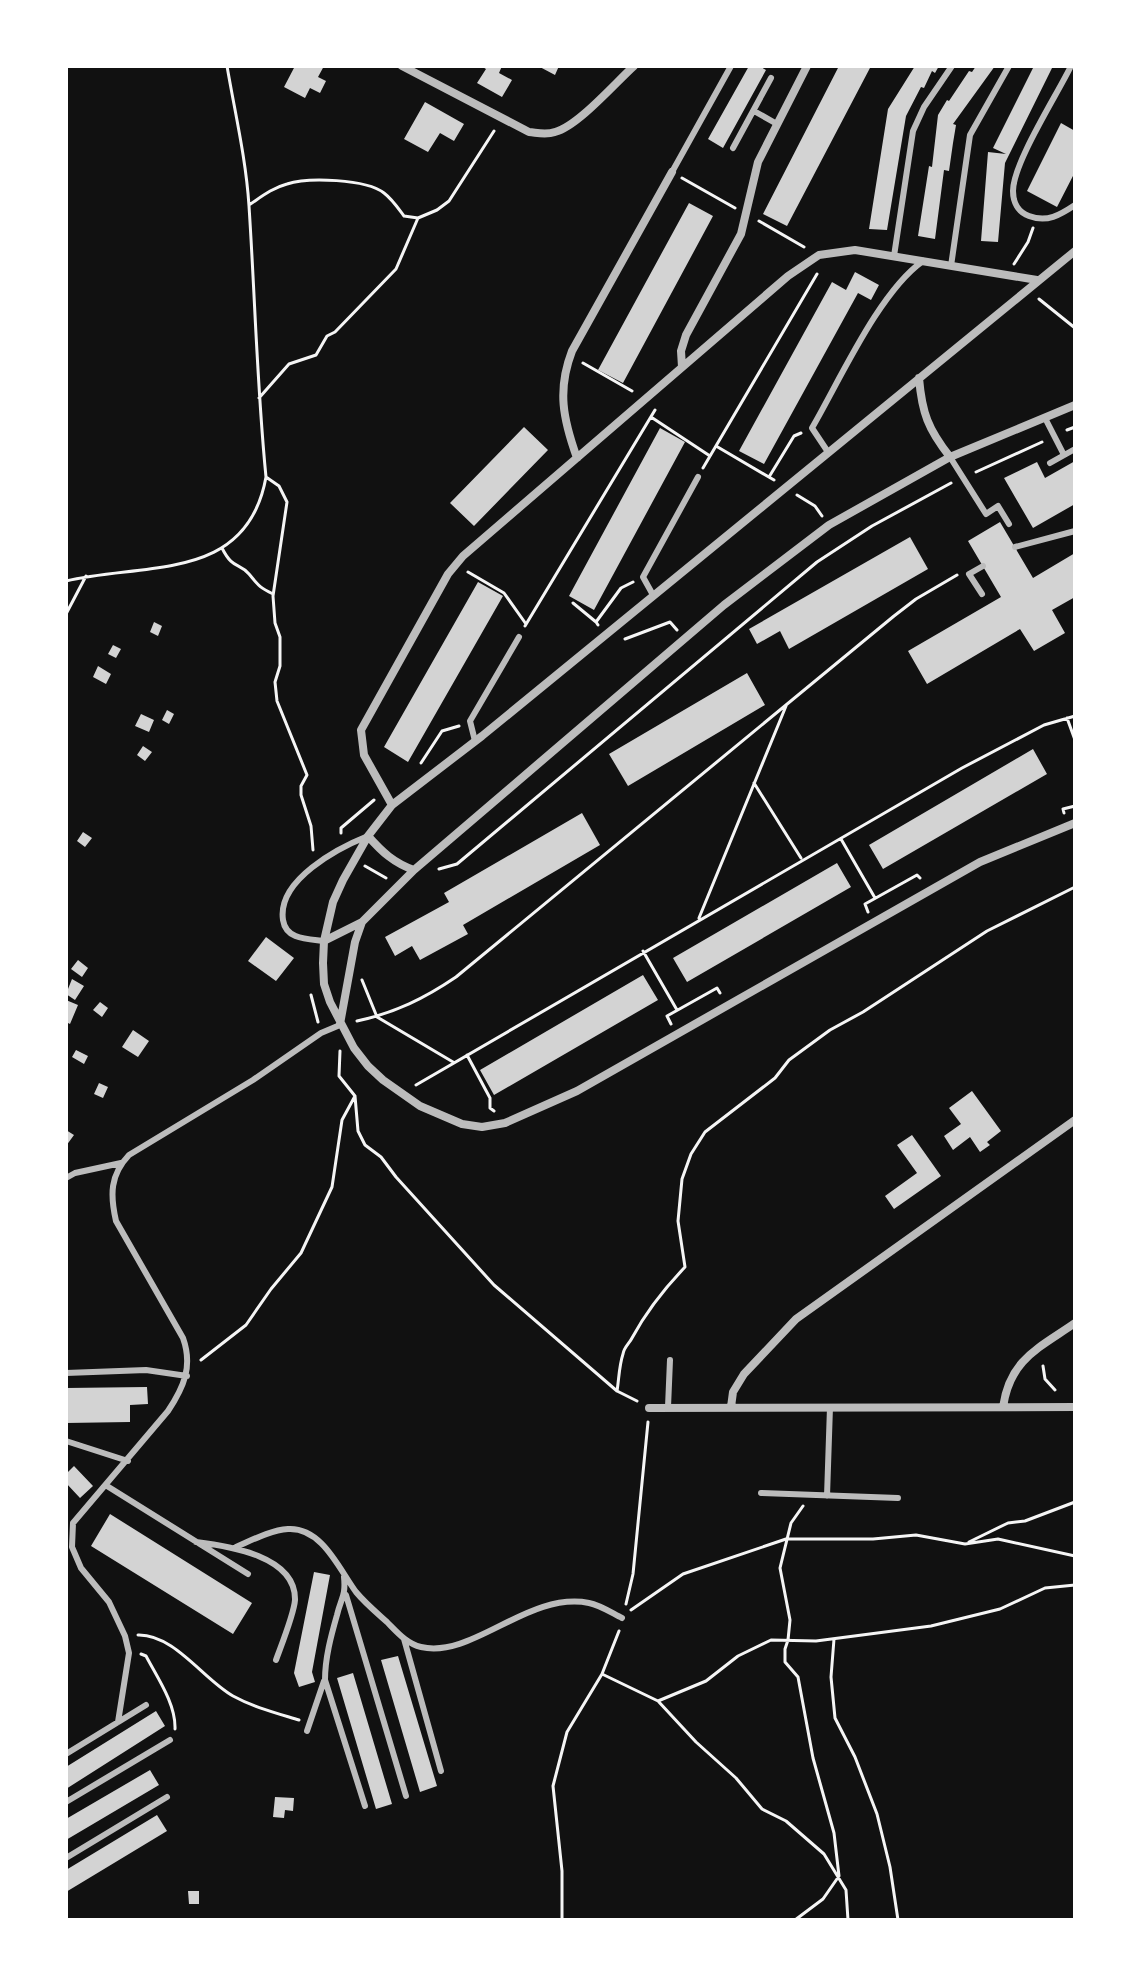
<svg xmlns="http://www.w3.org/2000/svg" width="1141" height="1986" font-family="'Nunito Sans',sans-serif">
  <rect width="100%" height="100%" fill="#111"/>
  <!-- building -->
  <path fill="#d3d3d3" d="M295 66H324L318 77 326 81 320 93 310 88 305 98 284 87Z
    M481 66H502L499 73 512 80 502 97 477 83 486 69Z
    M538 66H559L555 75Z
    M749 66H759L766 70 723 148 708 139Z
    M839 66H871L787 226 763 214Z
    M915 66H939L935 73 932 71 924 88 921 87 906 116 887 230 869 229 888 109Z
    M976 66H995L953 124 956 125 953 143 949 171 944 170 935 239 918 236 929 166 932 167 938 115 947 100 949 101 969 71 972 72Z
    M1034 66H1053L1005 163 998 242 981 241 988 152 1006 154 993 148Z
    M425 102 464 124 454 141 440 133 428 152 404 139Z
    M1061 123 1075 131V172L1057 207 1027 191Z
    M689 203 713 216 623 383 598 370Z
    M855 272 879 285 871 300 858 293 764 464 739 451 832 282 846 290Z
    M524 427 548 450 474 526 450 503Z
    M660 428 685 442 594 610 569 596Z
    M1075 461V504L1033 528 1004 478 1037 462 1045 478Z
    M1000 522 1033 578 1075 553V597L1052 610 1065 633 1034 651 1020 629 927 684 908 651 1001 597 968 541Z
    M910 537 928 569 789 649 780 631 757 644 749 629Z
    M478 582 503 596 408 762 384 747Z
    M154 622 162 626 158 636 150 632Z
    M113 645 121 649 116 658 108 654Z
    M98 666 111 674 106 684 93 677Z
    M747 673 765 705 628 786 609 754Z
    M167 710 174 714 169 724 162 720Z
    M141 714 154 720 149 732 135 726Z
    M143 746 152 752 145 761 137 755Z
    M1033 749 1047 774 883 869 869 845Z
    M582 813 600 845 463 925 468 934 420 960 412 946 395 956 385 937 449 902 444 893Z
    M83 832 92 838 85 847 77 841Z
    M837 863 851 887 687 982 673 958Z
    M266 937 294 958 276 981 248 961Z
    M78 960 88 968 82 977 71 969Z
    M643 975 658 1000 494 1095 480 1070Z
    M72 979 84 986 75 1000 66 994Z
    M66 1000 78 1005 70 1024 66 1022Z
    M100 1002 108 1008 102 1017 93 1010Z
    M133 1030 149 1041 138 1057 122 1047Z
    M76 1050 88 1056 84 1064 72 1057Z
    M99 1083 108 1087 103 1098 94 1094Z
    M972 1091 1001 1131 987 1142 990 1145 980 1152 970 1137 953 1150 944 1136 961 1124 949 1108Z
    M66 1130 74 1135 66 1146Z
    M912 1135 941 1176 894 1209 885 1196 917 1173 897 1145Z
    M147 1387 148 1404 130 1405V1422L66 1423V1388Z
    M74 1466 93 1486 80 1498 66 1483V1474Z
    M110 1514 252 1603 233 1634 91 1546Z
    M314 1572 330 1575 312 1672 315 1682 299 1687 294 1673Z
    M398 1656 437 1786 420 1792 381 1660Z
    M353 1673 392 1804 376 1809 337 1678Z
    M156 1711 165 1726 66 1789V1767Z
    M150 1770 159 1785 66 1840V1819Z
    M275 1797 294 1798 293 1811 285 1810 284 1818 273 1817Z
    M157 1815 167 1831 66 1892V1870Z
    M188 1891H199V1904H189Z"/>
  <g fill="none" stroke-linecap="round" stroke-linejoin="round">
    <!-- path -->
    <path stroke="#f5f5f5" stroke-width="3" d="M682 178 735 208
      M249 205C261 197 272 188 287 184 308 177 366 179 384 193 392 199 398 208 404 216L418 218
      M759 221 804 247
      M1014 264 1028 242 1033 228
      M1039 299 1075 328
      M583 363 632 391
      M259 398 289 364 316 355 327 336 335 332 396 269 418 218 437 210 449 201 494 131
      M651 417 710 456
      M1067 430 1075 427
      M716 446 774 480
      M703 468 817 274
      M976 472 1042 442
      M266 477 279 486 287 502 273 596 275 623 280 637V666L275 682 277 701 307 775 301 786V795L311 826 313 850
      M769 477 794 436 801 433
      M797 495 815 506 822 516
      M222 548C233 570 239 562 249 574 259 586 259 587 273 594
      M468 572 504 593 526 624
      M66 581C145 562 247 583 266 477 257 387 255 297 249 206 246 159 235 113 227 66
      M573 603 596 622
      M66 614 86 576
      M598 625 596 622 621 588 633 582
      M525 626 655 410
      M625 639 670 622 677 630
      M1067 718 1075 740
      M421 763 442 731 459 726
      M754 783 801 858
      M1064 813 1063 809 1075 806
      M341 833V828L374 800
      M841 839 875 898
      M365 866 386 878
      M439 869 457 864 817 562 872 526 951 483
      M868 912 865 904 917 875 920 878
      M699 918 786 706
      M643 951 677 1010
      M362 980 377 1017 453 1062
      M311 995 318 1022
      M357 1021C395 1013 425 998 456 977L894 616 916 599 957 575
      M671 1024 667 1016 717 988 720 993
      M340 1051 339 1076 355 1096 358 1131 365 1145 381 1157 396 1177 494 1285 617 1391 637 1401
      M467 1055 490 1098V1108L494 1111
      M416 1085 962 768 1044 725 1075 716
      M201 1360 246 1325 271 1289 301 1253 332 1187 342 1120 355 1096
      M1043 1366 1045 1379 1055 1390
      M617 1391C619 1379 619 1366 623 1354 624 1347 629 1344 632 1338 646 1312 664 1289 685 1267L678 1221 682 1179 691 1154 705 1132 775 1078 789 1060 830 1030 863 1012 987 931 1075 887
      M969 1542 1008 1523 1025 1521 1075 1502
      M626 1604 633 1574 648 1422
      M631 1610 683 1574 786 1539H873L916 1535 965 1544 998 1539 1075 1556
      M138 1635C174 1634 204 1680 233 1696 253 1707 276 1713 299 1720
      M834 1639 831 1677 835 1718 855 1757 877 1814 890 1867 898 1920
      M141 1654 146 1656C157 1677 176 1704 175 1729
      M602 1674 658 1701 696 1742 736 1778 762 1809 786 1821 824 1854 846 1890 848 1920
      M658 1701 706 1681 738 1656 771 1640 816 1641 931 1626 1000 1609 1045 1588 1075 1585
      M562 1920V1871L553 1786 567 1732 602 1674 619 1631
      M795 1920 823 1899 839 1876 834 1833 813 1758 798 1677 785 1662V1649L788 1640 790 1620 780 1568 791 1523 803 1506"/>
    <!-- service -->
    <path stroke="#bcbcbc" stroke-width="6" d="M1071 66C1057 95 1013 163 1013 191 1013 202 1018 212 1029 216 1047 223 1060 215 1075 205
      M754 111 777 124
      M733 148 771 78
      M672 172 731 66
      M894 256 913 131 924 107 952 66
      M951 266 970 135 1009 66
      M1045 418 1064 455
      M828 452 812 428C840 380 879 292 923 261
      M950 457 986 514 998 506 1009 524
      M1050 463 1075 449
      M1015 547 1075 531
      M982 594 969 574 983 566
      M653 595 643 577 698 477
      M475 741 470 721 519 637
      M324 941C308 939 286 940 283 920 277 880 338 848 368 836
      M66 1178 75 1173 121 1163
      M66 1373 146 1370 187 1376
      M668 1407 670 1360
      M66 1441 128 1461
      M107 1486 248 1574
      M761 1493 898 1498
      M827 1496 830 1407
      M196 1542C229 1546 296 1556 295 1600 294 1614 281 1646 276 1660
      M236 1547C252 1540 271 1530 288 1529 322 1527 339 1569 356 1592 365 1603 377 1613 387 1622 397 1632 407 1644 421 1647 473 1659 528 1591 589 1603 600 1605 612 1613 622 1618
      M344 1577C346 1596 341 1598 337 1615 331 1636 325 1658 325 1680L365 1806
      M346 1595 406 1796
      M404 1639 441 1771
      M118 1722 129 1653 125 1636 109 1602 81 1568 72 1547 73 1523 168 1411C184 1387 193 1366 183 1338L116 1221C110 1195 110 1175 129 1155L253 1080 321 1033 340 1025
      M307 1731 324 1681
      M66 1754 146 1705
      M66 1802 170 1740
      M66 1858 167 1797"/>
    <!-- minor -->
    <path stroke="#bcbcbc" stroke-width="8" d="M402 66 529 132C539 133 546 135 555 132 578 126 615 83 634 66
      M1075 251 482 736 392 805 368 836 343 880 333 902 324 941 323 963 324 984 330 1002 354 1048 368 1066 383 1080 420 1106 462 1124 482 1127 505 1123 577 1091 980 862 1075 823
      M682 367 681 351 686 335 741 234 758 162 807 66
      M919 378C922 413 928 429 950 457
      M577 458C563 419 557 390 572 351L672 172
      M392 805 364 755 361 730 448 574 463 556 788 276 819 255 855 250 1037 280
      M368 836C382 852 394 863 414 870
      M324 941 362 922 414 870 724 605 829 525 950 457 1075 405
      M340 1024 355 942 362 922
      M731 1407 733 1392 744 1374 796 1319 1075 1120
      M1003 1407C1010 1359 1039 1348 1075 1323
      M649 1408 1075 1407"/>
  </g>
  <!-- border -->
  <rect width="1141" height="1986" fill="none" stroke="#ffffff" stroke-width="136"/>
</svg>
